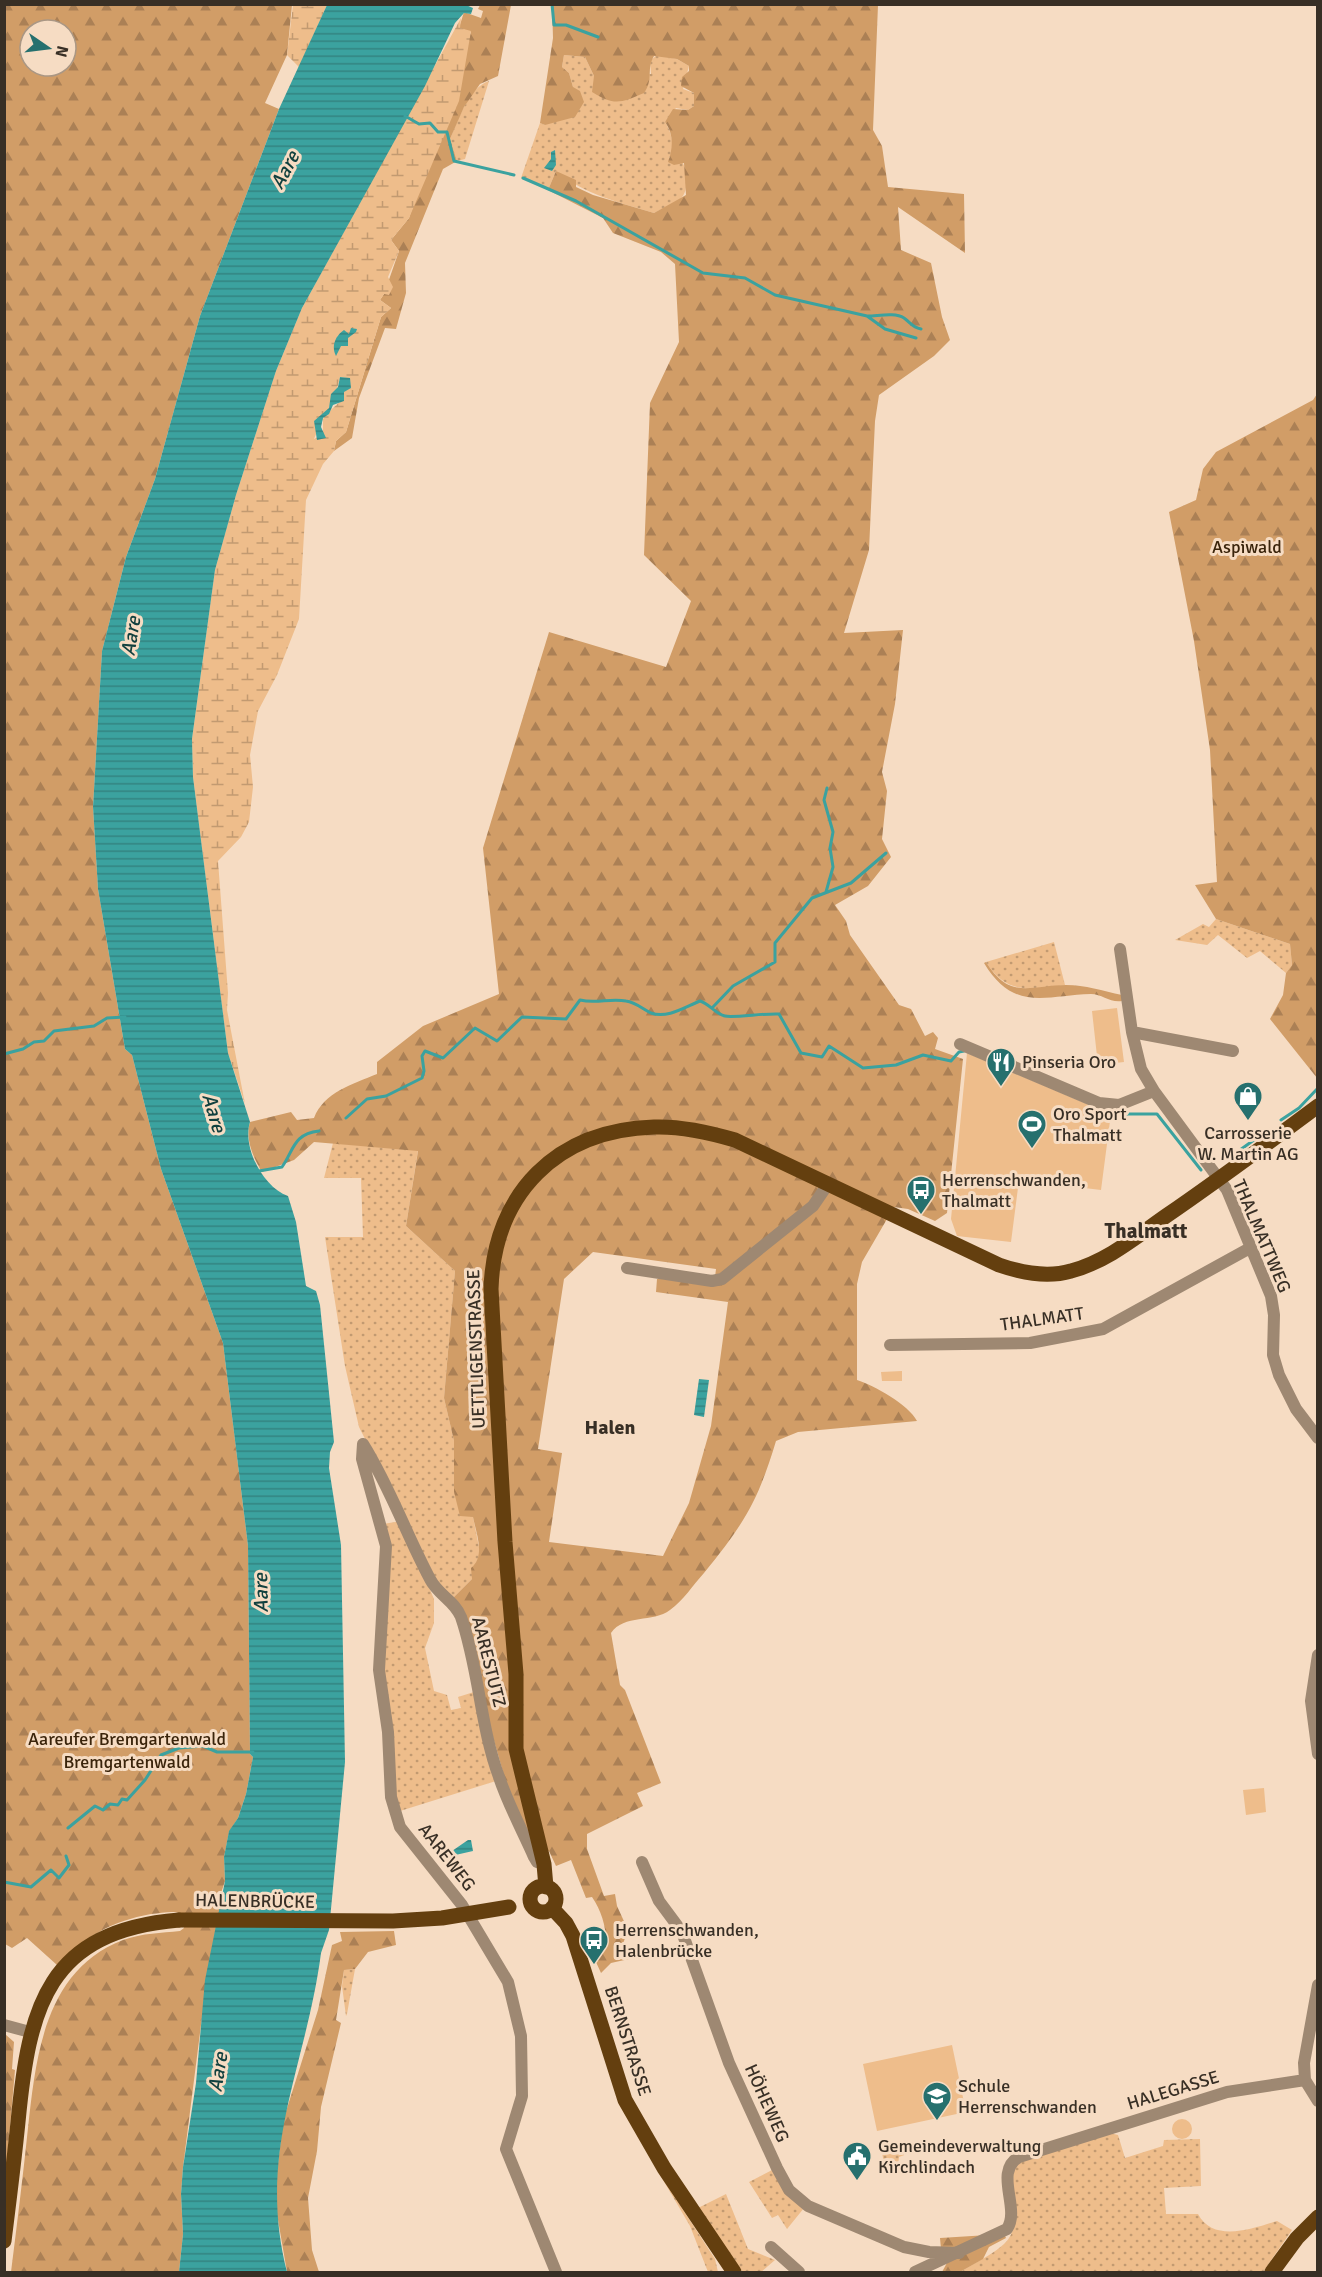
<svg xmlns="http://www.w3.org/2000/svg" width="1322" height="2277" font-family="Signika,sans-serif">
  <defs>
    <pattern id="green-dots" width="8" height="8" patternUnits="userSpaceOnUse" patternTransform="scale(1.5)"><rect width="8" height="8" fill="#eebd8b"/><path d="M2 2h.1M6 6h.1" fill="none" stroke="#c29a71" stroke-width="1.8" stroke-linecap="round"/></pattern>
    <pattern id="forest-firs" width="22" height="20" patternUnits="userSpaceOnUse" patternTransform="scale(1.5)"><rect width="22" height="20" fill="#d19d67"/><path d="M5 1l3.5 6h-7zM16 11l3.5 6h-7z" fill="#ab8055"/></pattern>
    <pattern id="wetland-marsh" width="20" height="14" patternUnits="userSpaceOnUse" patternTransform="scale(1.5)"><rect width="20" height="14" fill="#eebd8b"/><path d="M1 5h8M5 5V1M11 12h8M15 12V8" fill="none" stroke="#c29a71"/></pattern>
    <pattern id="water-rules" width="6" height="5" patternUnits="userSpaceOnUse" patternTransform="scale(1.5)"><rect width="6" height="5" fill="#3ba29f"/><path d="M0 2.5h6" fill="none" stroke="#338481"/></pattern>
  </defs>
  <rect width="100%" height="100%" fill="#f6dcc3"/>
  <!-- green -->
  <path fill="url(#green-dots)" d="M564 55 585 57 594 76 651 74 650 61 657 55 677 59 689 66 683 89 694 93V106L688 110 676 108 665 122C671 131 676 148 669 158L677 164 682 162C686 167 685 174 686 181 688 202 671 204 654 213 618 202 586 195 556 171L548 190 521 178 540 123 545 125 573 87 569 73 562 67Z
    M489 81 465 159 457 161 450 139C459 119 468 88 489 81Z
    M1216 919 1290 944 1292 965 1286 973 1260 951 1247 958 1218 935 1207 945 1175 940 1203 924 1209 927Z
    M1054 942 1065 985C1032 989 1007 996 986 962Z
    M333 1143 418 1150 406 1226 455 1271 444 1398 454 1441V1492L473 1517 480 1552 472 1579 453 1598 440 1587 359 1427 345 1366 325 1237H363L361 1178H324Z
    M401 1521 434 1599V1623L425 1648 434 1691 447 1695 451 1710 461 1708 458 1697 477 1691 496 1781 400 1811 393 1797 382 1686 383 1524Z
    M355 1969 347 2014 346 2016 342 1986 344 1970Z
    M1110 2133 1118 2135 1125 2158 1163 2146 1164 2140 1200 2139 1201 2186 1164 2188 1166 2214H1198C1213 2243 1252 2229 1277 2221L1292 2230 1263 2272H960C1023 2236 1016 2242 1011 2171L1015 2163Z
    M901 2145 907 2154 899 2157 898 2166 885 2169 881 2147Z
    M774 2169 804 2208 787 2229 778 2215 772 2218 749 2182Z
    M659 2173 715 2259 718 2272H708L690 2226Z
    M726 2194 748 2249 775 2260 761 2272 742 2271 698 2208Z"/>
  <!-- forest -->
  <path fill="url(#forest-firs)" fill-rule="evenodd" d="M5 5H292L287 55 265 103 279 109 200 316 155 479 126 557 102 651 93 807 98 889 125 1049 132 1055 161 1169 223 1343 248 1546 250 1754 253 1757 246 1794 238 1818 229 1832 224 1857 225 1881 221 1893 218 1930 202 2017 183 2167 181 2194 183 2234 179 2272H11C17 2224 23 2176 28 2128 36 2055 45 1970 123 1940 143 1933 161 1933 180 1931L184 1928V1914C173 1910 163 1913 151 1914 112 1921 84 1937 57 1965L27 1938 12 1948 5 1944ZM30 30H66V66H30Z
    M480 5H511L498 76 480 84 464 107 450 139 457 161 443 169 405 263 406 293 396 329 385 328 359 398 352 438 334 451 336 441 346 432 381 317 391 308 380 300 384 294 399 251 391 240 409 218 471 32 459 28 464 12 481 18 483 11 478 9Z
    M552 5H878L873 130 882 146 888 187 964 194 965 253 898 207 901 250 931 263 942 317 950 340 934 356 879 395 875 421 869 550 844 633 903 630 895 704 882 772 887 791 882 839 891 857 868 886 835 905 846 921 850 935 899 1005 911 1009 925 1036 933 1032 938 1038 935 1049 963 1059 947 1213 935 1221 908 1209 894 1207 862 1262 857 1284V1380C875 1386 908 1404 917 1421L798 1432 776 1441C758 1501 744 1524 704 1573 693 1585 683 1601 670 1610 653 1623 624 1614 611 1633L620 1685 625 1690 661 1783 637 1793 643 1806 587 1834V1849L604 1896 615 1894 617 1906 628 1930 621 1949 629 1959 611 1963 601 1973 590 1949 606 1941C606 1926 601 1910 592 1897L586 1898 571 1860 556 1866 549 1851 537 1857 505 1779 453 1598 472 1579 471 1568C486 1556 476 1533 473 1517L460 1516 454 1492V1441L444 1398 455 1271 406 1226 418 1151 314 1142 294 1160 262 1172C253 1157 245 1139 250 1122L291 1112 297 1120 314 1118C324 1092 353 1084 377 1074V1062L423 1026 499 994 483 848 549 632 666 667 691 601 644 555 650 403 679 342 675 264 661 252 613 233 603 218 548 190 556 171 576 180V187L593 195 654 213 686 195 684 163 674 165 668 162C673 149 674 134 665 122L673 109 688 110 694 106V93L681 86 682 77 689 71V66L677 59 654 56C646 69 654 79 644 93 621 103 614 106 592 92L594 76 585 57 564 55 562 67 569 73 573 87 580 91 584 102 575 117 545 125 540 123 553 38ZM593 1252 716 1269 715 1277 657 1279 656 1292 728 1302 711 1426 689 1503 663 1556 549 1542 562 1453 538 1449 564 1279Z
    M1317 394V1078L1270 1019 1283 995 1286 973 1292 965 1290 944 1216 919 1195 885 1217 882 1210 750 1194 641 1169 512 1196 500 1203 469 1216 452 1313 400Z
    M986 962C1010 1001 1031 985 1066 985 1085 985 1103 991 1122 995V1001C1110 1003 1102 994 1091 994 1046 995 1014 1013 984 963Z
    M394 1931 396 1945 368 1952 355 1969 344 1970 336 2020 341 2023 321 2107 317 2151 308 2198 312 2250 319 2272H287L277 2214V2172L283 2121 318 2010 332 1945 342 1941 340 1932Z
    M5 2034 14 2042 12 2069 15 2070 5 2184Z
    M1004 2234 1006 2238 989 2247 983 2259 960 2272H942L948 2261 941 2249 940 2238Z"/>
  <!-- wetland -->
  <path fill="url(#wetland-marsh)" fill-rule="evenodd" d="M293 5H327L299 67 287 55Z
    M461 18 460 28 471 31 459 101 409 218 391 240 399 251 388 277 393 287 389 295 384 294 380 300 391 308 381 317 346 432 336 441 334 451 323 464 306 500 299 619 277 675 258 711 250 755 253 787 249 822 241 837 218 861 228 993 227 1010 245 1104 228 1053 193 777 192 739 215 570 236 495 276 371 302 308ZM340 377 346 378 343 399 323 417V434L314 439C322 418 336 399 340 377Z"/>
  <!-- pitch -->
  <path fill="#eebd8b" d="M1117 1008 1124 1062 1098 1065 1092 1011Z
    M967 1053 1094 1107 1110 1121 1101 1190 1019 1180 1011 1242 957 1236 951 1219Z
    M902 1371V1381H882L881 1372Z
    M1264 1788 1266 1812 1246 1815 1243 1790Z
    M952 2045 966 2112 877 2131 863 2064Z
    M1172 2129a10 10 0 1 1 20 0a10 10 0 1 1-20 0Z"/>
  <!-- water -->
  <path fill="url(#water-rules)" d="M327 5H466L473 8 471 14 464 13 455 23 425 86 302 308 276 371 236 495 215 570 192 739 193 777 228 1053 250 1122C242 1147 263 1187 288 1196L296 1222 306 1286 316 1291 320 1305 334 1442 330 1452 329 1468 341 1545 345 1762 329 1930 321 1953C306 2068 256 2151 287 2272H179L183 2234 181 2194 183 2167 196 2083 205 1980 225 1881 224 1857 229 1831 238 1818 246 1794 253 1757 250 1754 248 1546 223 1343 161 1169 132 1055 125 1049 98 889 93 807 102 651 126 557 155 479 200 316 279 109Z
    M555 150 556 165 552 171 544 168 551 159V152Z
    M351 328 357 329 356 332 348 338V346H341L336 356C331 347 335 336 344 330L349 334Z
    M340 377 350 378 351 388 344 392V401L333 405 329 414 323 418 321 427 326 438 317 440 314 421 329 408 331 394 338 387Z
    M699 1379 709 1380 704 1417 694 1415Z
    M468 1840H471L473 1851 451 1856 452 1851Z"/>
  <g fill="none" stroke-linecap="round" stroke-linejoin="round">
    <!-- stream -->
    <path stroke="#3ba29f" stroke-width="3" d="M552 4 554 25H566L598 37
      M405 116 419 124 430 123 438 132H447L454 161 514 175
      M523 178 576 201 703 273 745 278 775 295 867 316 885 329 916 338
      M868 316C878 316 895 312 904 318 911 323 912 327 921 329
      M826 892 833 867 830 848 833 832 824 800 827 788
      M712 1008 733 986 775 962V943L812 898 851 883 886 853
      M4 1054 23 1049 34 1042 44 1041 54 1031 94 1026 107 1018 125 1017
      M1119 1114H1157L1201 1170
      M346 1118 367 1099 386 1096 422 1078 424 1071 422 1056 425 1051 443 1058 475 1028 497 1041 522 1017 566 1019 580 1000C596 1004 610 998 626 1001 635 1002 643 1009 651 1013 667 1019 685 1007 700 1001 710 1004 715 1014 725 1016 733 1018 766 1013 779 1014L801 1053 822 1057 829 1046 863 1068 896 1065 923 1055 951 1061 959 1052 964 1051
      M1281 1120 1299 1108 1318 1088
      M1233 1155 1265 1132
      M259 1171 282 1167C294 1150 293 1134 319 1131
      M68 1828 95 1806 103 1810 110 1804 118 1805 122 1799 127 1800 145 1780 161 1755 179 1748 203 1746 217 1752H253
      M4 1882 31 1887 51 1870 59 1878 69 1865 66 1856"/>
    <!-- minor -->
    <path stroke="#9e8872" stroke-width="12" d="M1120 949 1132 1032 1141 1069 1154 1091 1227 1190 1271 1296 1274 1315 1273 1355 1279 1375 1296 1409 1318 1438
      M1132 1032 1233 1051
      M960 1044 1099 1103 1119 1105 1154 1091
      M627 1268 712 1281 722 1279 813 1206 828 1184
      M890 1345 1030 1343 1103 1329 1250 1248
      M363 1444 362 1459 386 1546 379 1670 388 1732 391 1797 400 1827 462 1905 508 1982 521 2036 522 2096 506 2149 556 2272
      M363 1444C390 1487 406 1534 430 1579 438 1595 455 1601 461 1617 479 1669 480 1726 499 1777 508 1804 522 1830 534 1857L537 1862 544 1864
      M1318 1655 1311 1701 1318 1754
      M642 1862 659 1901 682 1932 729 2063 777 2168 789 2190 808 2206 904 2247 929 2252 959 2253
      M1318 1985 1304 2063 1305 2080 1318 2101
      M4 2025 30 2032
      M771 2247 799 2272
      M915 2272 1007 2229C1021 2208 993 2172 1019 2157L1227 2092 1305 2080"/>
    <!-- major -->
    <path stroke="#643f0f" stroke-width="15" d="M530 1899a13 13 0 1 1 26 0a13 13 0 1 1-26 0Z
      M546 1887 544 1864 516 1749V1674L505 1542 491 1289C494 1193 557 1130 654 1127 682 1126 708 1132 735 1140L999 1265C1022 1273 1047 1278 1071 1271 1106 1262 1136 1237 1166 1216 1217 1181 1267 1144 1318 1106
      M552 1908 566 1923 573 1936 625 2100 664 2168 734 2272
      M4 2241C9 2201 14 2162 18 2122 29 2007 47 1931 179 1920
      M1272 2272 1297 2238 1318 2217"/>
    <!-- major-bridge -->
    <path stroke="#643f0f" stroke-width="15" d="M179 1920 393 1921 442 1918 509 1907"/>
  </g>
  <!-- icons -->
  <defs>
    <g id="restaurant-pin" transform="scale(1.5)"><path d="M0 17L-7.5 6A9.5 9.5 0 1 1 7.5 6Z" fill="#26706e" stroke="#f6dcc3"/><path d="M-5-6h1v4h1v-4h1v4h1v-4h1v5L-1.5 .5V6h-2V.5L-5-1ZM5-6V6H3V1.5H1.5Q1.5-4 5-6Z" fill="#fff"/></g>
    <g id="shop-pin" transform="scale(1.5)"><path d="M0 17L-7.5 6A9.5 9.5 0 1 1 7.5 6Z" fill="#26706e" stroke="#f6dcc3"/><path d="M-5-2.5h2.3a2.7 3.5 0 0 1 5.4 0H5L5.5 6h-11ZM-1.5-2.5h3a1.5 2.3 0 0 0-3 0Z" fill="#fff"/></g>
    <g id="stadium-pin" transform="scale(1.5)"><path d="M0 17L-7.5 6A9.5 9.5 0 1 1 7.5 6Z" fill="#26706e" stroke="#f6dcc3"/><path d="M0-5a6.5 5 0 1 0 0 10a6.5 5 0 1 0 0-10ZM-3.5-1.8h7v3.6h-7Z" fill="#fff"/></g>
    <g id="bus-pin" transform="scale(1.5)"><path d="M0 17L-7.5 6A9.5 9.5 0 1 1 7.5 6Z" fill="#26706e" stroke="#f6dcc3"/><path d="M-5-6H5V4H4V6H2V4H-2V6H-4V4H-5ZM-3.5-4V0h7V-4ZM-3.5 1.2v1.5H-2V1.2ZM2 1.2v1.5H3.5V1.2Z" fill="#fff"/></g>
    <g id="school-pin" transform="scale(1.5)"><path d="M0 17L-7.5 6A9.5 9.5 0 1 1 7.5 6Z" fill="#26706e" stroke="#f6dcc3"/><path d="M0-5L7-2L0 1L-7-2ZM-4 1L0 2.5L4 1V4Q0 6-4 4Z" fill="#fff"/></g>
    <g id="civic-pin" transform="scale(1.5)"><path d="M0 17L-7.5 6A9.5 9.5 0 1 1 7.5 6Z" fill="#26706e" stroke="#f6dcc3"/><path d="M-.6-6.5H3V-4.5H.6V-3L4-1V1h2V6H-6V1h2V-1L-.6-3ZM-1.2 2.5V6h2.4V2.5Z" fill="#fff"/></g>
  </defs>
  <g fill-rule="evenodd">
    <use href="#restaurant-pin" x="1001" y="1062"/>
    <use href="#shop-pin" x="1248" y="1096"/>
    <use href="#stadium-pin" x="1032" y="1124"/>
    <use href="#bus-pin" x="921" y="1190"/>
    <use href="#bus-pin" x="594" y="1940"/>
    <use href="#school-pin" x="937" y="2096"/>
    <use href="#civic-pin" x="857" y="2156"/>
  </g>
  <g text-anchor="middle" dominant-baseline="central" stroke-width="6" stroke-linejoin="round" paint-order="stroke">
    <!-- park labels -->
    <g font-size="18" fill="#3a240b" stroke="#f6dcc3">
      <text x="1247" y="547">Aspiwald</text>
      <text x="127" y="1739">Aareufer Bremgartenwald</text>
      <text x="127" y="1762">Bremgartenwald</text>
    </g>
    <!-- poi labels -->
    <g font-size="18" fill="#382f25" stroke="#f6dcc3" text-anchor="start">
      <text x="1022" y="1062">Pinseria Oro</text>
      <text x="1053" y="1114">Oro Sport<tspan x="1053" dy="21">Thalmatt</tspan></text>
      <text x="1248" y="1133" text-anchor="middle">Carrosserie<tspan x="1248" dy="21">W. Martin AG</tspan></text>
      <text x="942" y="1180">Herrenschwanden,<tspan x="942" dy="21">Thalmatt</tspan></text>
      <text x="615" y="1930">Herrenschwanden,<tspan x="615" dy="21">Halenbrücke</tspan></text>
      <text x="958" y="2086">Schule<tspan x="958" dy="21">Herrenschwanden</tspan></text>
      <text x="878" y="2146">Gemeindeverwaltung<tspan x="878" dy="21">Kirchlindach</tspan></text>
    </g>
    <!-- street labels -->
    <g font-size="18" fill="#382f25" stroke="#f6dcc3">
      <text transform="translate(1262 1236) rotate(67)">THALMATTWEG</text>
      <text transform="translate(1042 1319) rotate(-8)">THALMATT</text>
      <text transform="translate(476 1349) rotate(-92)">UETTLIGENSTRASSE</text>
      <text transform="translate(489 1662) rotate(76)">AARESTUTZ</text>
      <text transform="translate(447 1857) rotate(52)">AAREWEG</text>
      <text transform="translate(255 1901) rotate(1)">HALENBRÜCKE</text>
      <text transform="translate(628 2041) rotate(72)">BERNSTRASSE</text>
      <text transform="translate(1173 2090) rotate(-17)">HALEGASSE</text>
      <text transform="translate(767 2103) rotate(66)">HÖHEWEG</text>
    </g>
    <!-- water labels -->
    <g font-size="20" font-style="italic" fill="#11403e" stroke="#f6dcc3">
      <text transform="translate(285 170) rotate(-62)">Aare</text>
      <text transform="translate(131 636) rotate(-81)">Aare</text>
      <text transform="translate(214 1113) rotate(74)">Aare</text>
      <text transform="translate(261 1593) rotate(-91)">Aare</text>
      <text transform="translate(218 2072) rotate(-81)">Aare</text>
    </g>
    <!-- neighbourhood labels -->
    <g font-size="20" font-weight="bold" fill="#382f25" stroke="#f6dcc3">
      <text x="610" y="1427">Halen</text>
    </g>
    <!-- quarter labels -->
    <g font-size="21" font-weight="bold" fill="#382f25" stroke="#f6dcc3">
      <text x="1146" y="1231">Thalmatt</text>
    </g>
  </g>
  <!-- border -->
  <rect width="1322" height="2277" fill="none" stroke="#382f25" stroke-width="12"/>
  <!-- north arrow -->
  <g transform="translate(48 48) rotate(104)"><circle r="28" fill="#f6dcc3" stroke="#aa9784" stroke-width="1.5"/>
  <path d="M0-4.5L10 22L0 15L-10 22Z" fill="#26706e"/>
  <text y="-9" font-size="16" font-weight="bold" text-anchor="middle" fill="#382f25">N</text>
  </g>
</svg>
